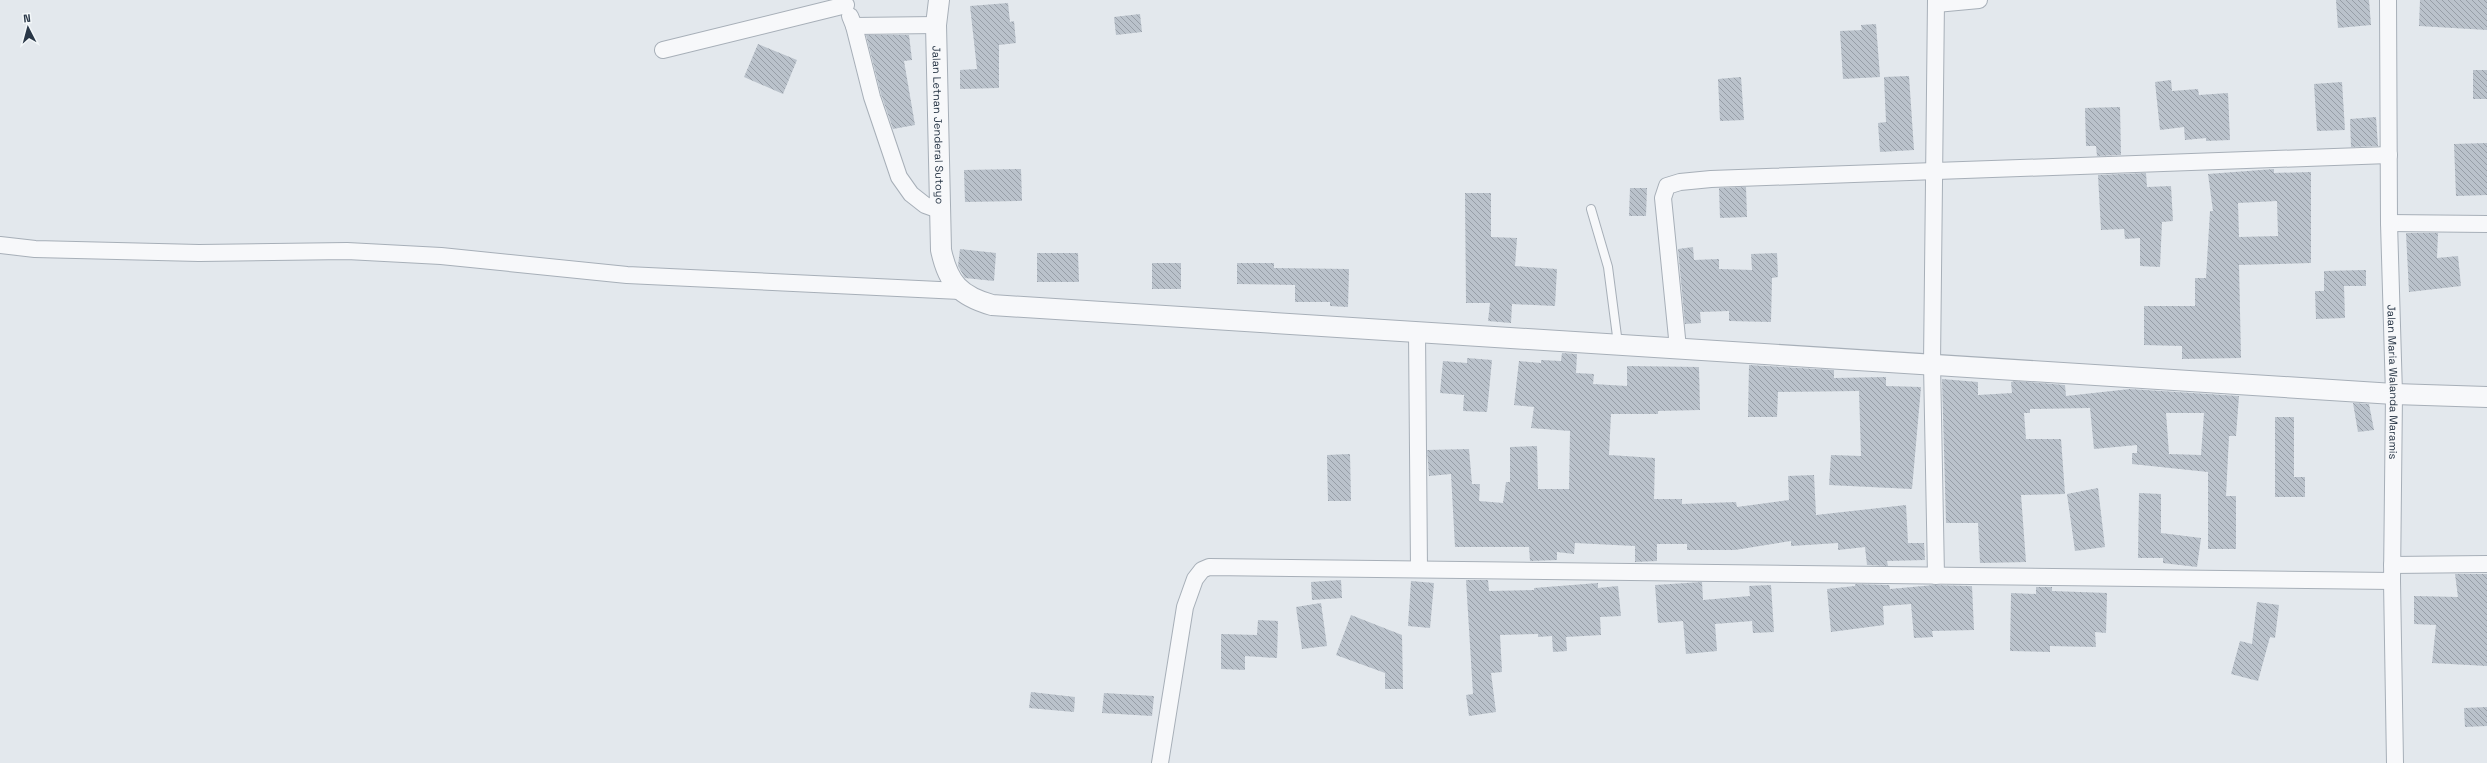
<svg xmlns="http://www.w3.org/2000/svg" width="2487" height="763" font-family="'Space Grotesk',sans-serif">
  <defs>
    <pattern id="building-back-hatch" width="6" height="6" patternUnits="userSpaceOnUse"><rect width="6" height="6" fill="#bac2cb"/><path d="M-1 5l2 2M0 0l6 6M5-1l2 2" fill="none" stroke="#979ea7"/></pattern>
  </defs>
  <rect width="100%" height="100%" fill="#e3e8ed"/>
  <!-- building -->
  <path fill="url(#building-back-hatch)" fill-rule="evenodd" d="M2336 0H2369L2371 25 2338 28Z
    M2420 0H2487V30L2419 26Z
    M1008 3 1010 22 1014 21 1016 43 999 45V88L960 89V70L977 69 970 6Z
    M1140 14 1142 32 1116 35 1114 17Z
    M1876 24 1880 77 1843 79 1840 31 1862 30 1861 25Z
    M866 35H909L912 60 904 61 915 125 893 129 881 94Z
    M758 44 797 60 783 94 744 77Z
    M2473 70H2487V99H2473Z
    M1909 76 1914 150 1880 152 1878 123 1886 122 1884 77Z
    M1741 77 1744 120 1720 121 1718 79Z
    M2171 80 2172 91 2198 89 2199 95 2228 93 2230 140 2206 141V138L2185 140 2184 127 2160 130 2155 82Z
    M2342 82 2345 130 2317 131 2314 84Z
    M2120 107 2121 155 2097 156 2096 146H2086L2085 108Z
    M2376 117 2378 146 2351 147 2350 119Z
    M2487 143V195L2456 196 2454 144Z
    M1021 169 1022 201 965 202 964 170Z
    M2274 169V173L2311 172V263L2239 265 2241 358 2182 359V346L2144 345V306H2195V278H2206L2210 211H2213L2208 174ZM2277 201 2278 236 2239 237 2238 203Z
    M2146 173 2147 187 2171 186 2173 221 2162 222 2160 267 2140 266V238L2125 239 2124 229 2101 230 2098 175Z
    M1746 187 1747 217 1720 218 1719 188Z
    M1630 188H1647L1646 216H1629Z
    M1465 193H1491V237L1517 238 1515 266 1557 269 1555 306 1512 304 1511 323 1488 321 1490 303H1466Z
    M2406 233H2438L2437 258 2458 256 2461 286 2409 292Z
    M1693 247 1694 260 1719 259V269L1752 270 1751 254 1777 253 1778 277 1772 278 1771 322 1729 321V311L1700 312 1701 323 1685 324 1678 249Z
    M960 249 996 253 994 281 965 278 958 266Z
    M1037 253H1078L1079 282H1037Z
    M1152 263H1181V289H1152Z
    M1237 263H1274V268L1349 269 1348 307 1330 306V302H1295V285L1237 284Z
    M2366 270V286H2344L2345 318 2316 319 2315 291H2324V271Z
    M1562 353 1577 354 1576 373 1594 374 1593 384 1627 386V366L1699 367 1700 410 1658 411V414H1611L1609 455 1655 458 1654 499H1682V504L1736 502 1737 507 1789 500 1788 476 1814 475 1816 515 1906 505 1908 543H1924L1925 560 1887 561 1888 566 1867 565 1865 547 1838 550V543L1791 546V541L1735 550H1687V544H1657V561L1635 562V546L1575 543 1574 554 1557 552V560L1530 561 1529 547H1455L1451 474 1429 476 1427 450 1469 449 1472 484H1480L1479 501 1503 503 1506 482H1510V447L1537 446 1538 489H1569L1570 431 1531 428 1534 407 1514 405 1519 361 1541 363V360L1561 361Z
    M1467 358 1492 360 1487 412 1463 411 1464 395 1440 393 1443 361 1467 363Z
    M1749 365 1834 370V378L1886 377V386L1921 387 1912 489 1829 485 1831 455 1861 456 1859 391 1778 392 1777 417H1748Z
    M1942 379 1978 382V395L2012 393 2011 382 2015 381 2065 385 2066 396 2130 389 2239 396 2236 436H2229L2226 496H2236V549H2208V472L2132 464V453H2137V445L2094 449 2090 408 2030 409V413H2024L2026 439H2061L2065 494 2021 495 2026 562 1980 563 1978 523H1946ZM2166 413H2204L2201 455 2169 454Z
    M2353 403 2369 404 2374 430 2358 432Z
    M2275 417H2294V477H2305V497H2275Z
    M1350 454 1351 501H1328L1327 455Z
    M2098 488 2105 547 2075 551 2067 494Z
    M2139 493 2161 494V533L2201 538 2197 567 2163 563V558H2138Z
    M2455 574H2487V666L2432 663 2436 625 2414 624V596L2458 597Z
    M1341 580 1342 598 1312 600 1311 582Z
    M1466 580H1488L1489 591 1534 590V588L1598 583V588L1618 586 1621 616 1600 617 1601 635 1566 637 1567 651 1553 652 1552 636 1538 637V634L1500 635 1502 672 1491 673 1496 712 1469 716 1466 695 1473 694Z
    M1411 581 1434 583 1430 628 1408 626Z
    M1702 582 1703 600 1750 596 1749 586 1771 585 1774 632 1753 633 1752 621 1715 624 1717 651 1686 654 1683 621 1658 623 1655 585Z
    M1855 584 1889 585 1890 589 1934 585 1972 586 1974 630 1932 631 1933 637 1914 638 1911 604 1883 606 1884 625 1831 632 1827 589 1855 586Z
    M2036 587H2052V591L2107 593 2106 633 2095 632 2096 647 2050 646V652L2010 651 2011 593 2036 594Z
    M2257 602 2279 605 2275 638 2270 637 2258 681 2231 674 2240 641 2252 644Z
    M1321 603 1327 646 1302 649 1296 607Z
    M1351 615 1402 635 1403 689H1385V673L1336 655Z
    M1258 620 1278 621 1277 658 1245 656V670L1221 669V634L1257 635Z
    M1031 692 1075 697 1074 712 1029 708Z
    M1104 693 1154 696 1152 716 1102 713Z
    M2487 707V726L2465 727 2464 708Z"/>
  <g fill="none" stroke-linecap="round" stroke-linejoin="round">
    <!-- service casing -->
    <g stroke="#a7afb8" stroke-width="10">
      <path id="service" d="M1591 209 1608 267 1618 344"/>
    </g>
    <!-- minor casing -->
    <g stroke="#a7afb8" stroke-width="18">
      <g id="minor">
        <path id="s1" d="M2388 0 2389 223 2394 394 2392 581 2395 763"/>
        <path d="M1936 4 1979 0"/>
        <path d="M850 16 854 26 936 25"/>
        <path d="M854 26 872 97 899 177 911 194 925 205 939 210"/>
        <path d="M663 50 846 5"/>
        <path d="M2389 223 2487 224"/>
        <path d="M0 245 35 249 199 253 347 251 441 256 627 275 960 291"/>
        <path d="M1417 332 1419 569"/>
        <path d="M1678 348 1663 198 1667 186 1680 182 1711 179 2389 155"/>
        <path d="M2392 565 2487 564"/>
        <path d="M1936 576 1932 364 1936 0"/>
        <path d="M1160 763 1185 607 1195 579 1202 570 1209 567 2392 581"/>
      </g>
    </g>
    <!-- tertiary casing -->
    <g stroke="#a7afb8" stroke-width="22">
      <g id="tertiary">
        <path id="s2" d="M939 0 936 25 941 250C948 283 960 296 992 305L2394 394 2487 397"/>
      </g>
    </g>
    <!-- service -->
    <use href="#service" stroke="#f7f8fa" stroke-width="8"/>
    <!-- minor -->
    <use href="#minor" stroke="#f7f8fa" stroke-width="16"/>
    <!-- tertiary -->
    <use href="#tertiary" stroke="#f7f8fa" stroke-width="20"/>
  </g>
  <g text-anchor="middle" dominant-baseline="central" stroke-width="3.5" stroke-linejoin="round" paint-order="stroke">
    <!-- street labels -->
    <g font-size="11" fill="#293747" stroke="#f3f7f9">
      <text stroke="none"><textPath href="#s2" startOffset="125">Jalan Letnan Jenderal Sutoyo</textPath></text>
      <text stroke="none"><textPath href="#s1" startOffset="382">Jalan Maria Walanda Maramis</textPath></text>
    </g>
  </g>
  <!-- north arrow -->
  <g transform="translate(28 28) rotate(354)" stroke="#f3f7f9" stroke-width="3" paint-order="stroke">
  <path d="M0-3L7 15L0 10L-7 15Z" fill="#293747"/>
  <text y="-6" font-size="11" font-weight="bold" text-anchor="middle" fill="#293747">N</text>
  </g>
</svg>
